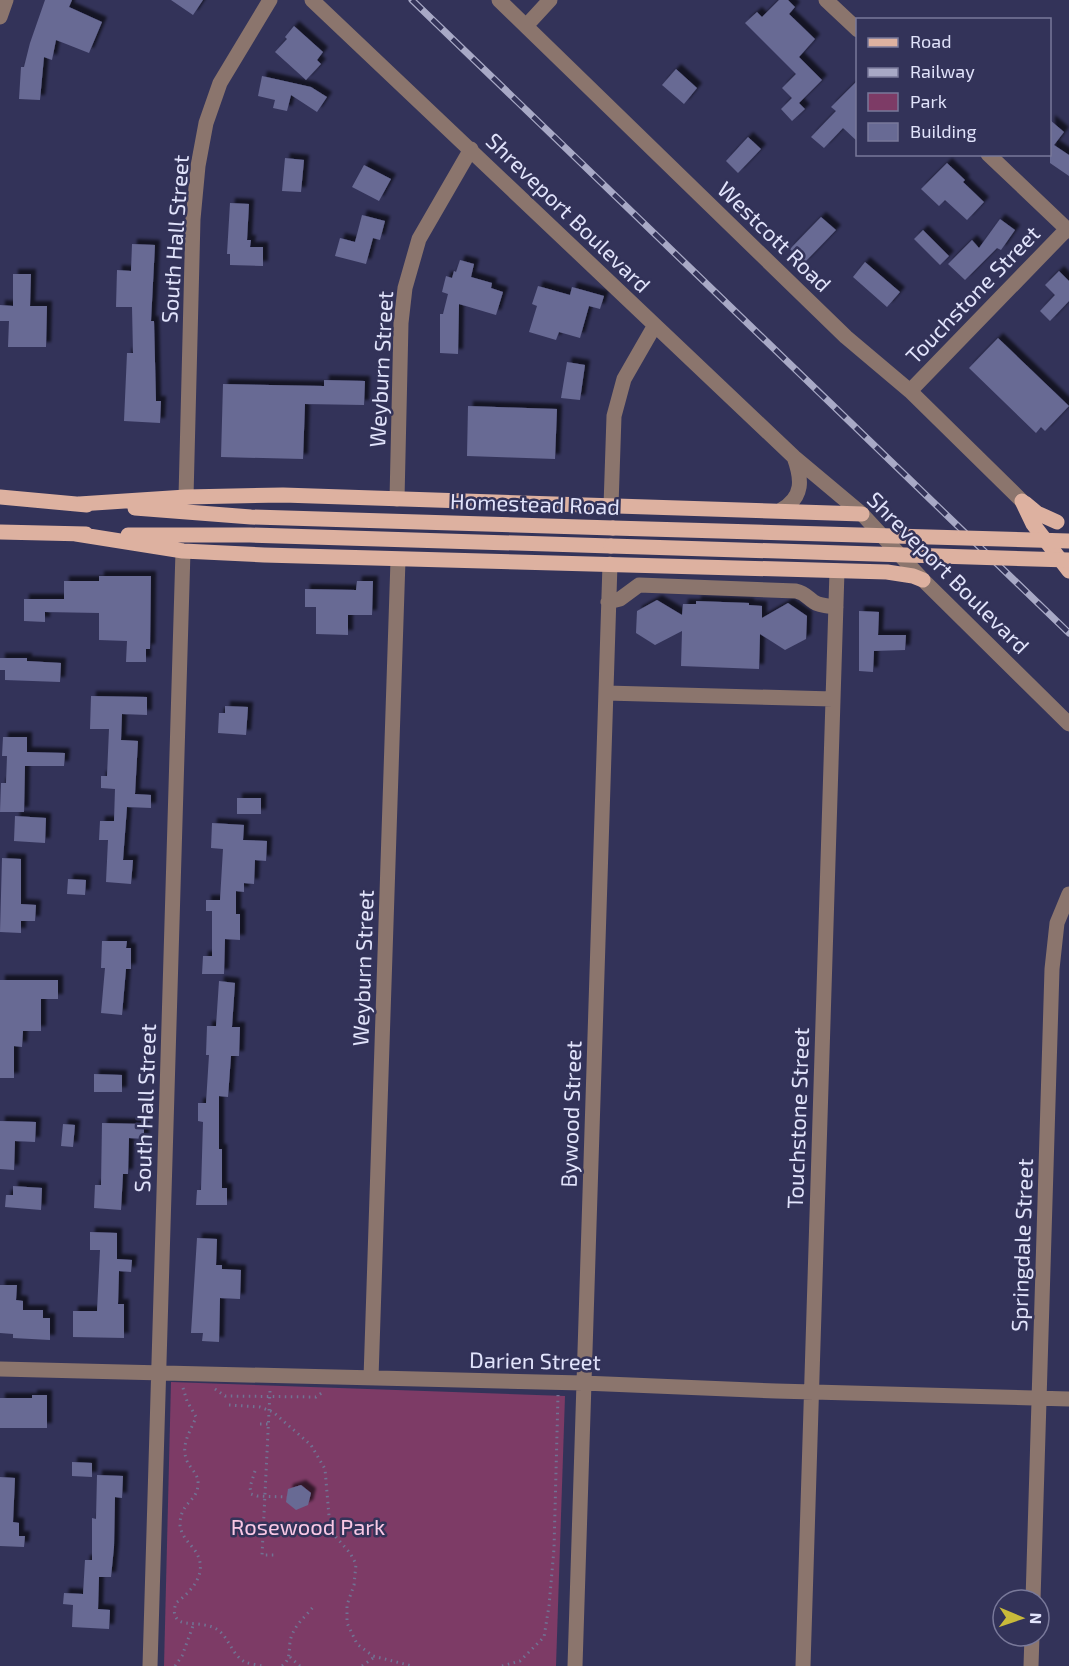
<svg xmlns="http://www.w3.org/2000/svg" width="1069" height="1666" font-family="'Exo 2',sans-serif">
  <defs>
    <filter id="shadow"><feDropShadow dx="5" dy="-5" stdDeviation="1.5" flood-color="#0009"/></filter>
  </defs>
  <rect width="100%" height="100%" fill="#333359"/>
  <!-- green -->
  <path fill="#7d3b66" d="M171 1382 565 1396 556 1666H164Z"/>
  <!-- building -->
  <path fill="#686a94" filter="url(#shadow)" d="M45 0H72L69 7 102 22 89 53 56 40 52 60 44 57 40 100 19 99 21 67H24L30 43Z
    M171 0H203L193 15Z
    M779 0H788L795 7 789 14 815 39 799 57 822 80 799 103 805 109 792 121 781 109 792 98 782 88 796 74 745 23 757 12 762 17Z
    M294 26 323 52 317 60 321 64 306 80 275 52 287 39 285 37Z
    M676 69 697 88 684 104 662 85Z
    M262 76 311 87 327 97 317 112 291 95 287 111 273 108 275 100 258 96Z
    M858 80V142L843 128 824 148 811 137 836 111 831 107Z
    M1050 120 1064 132 1054 145 1069 155V176L1050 163Z
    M748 137 761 149 738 173 726 161Z
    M285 158 304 160 301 192 282 191Z
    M947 163 965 180 963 182 984 202 967 220 945 200 939 206 921 189Z
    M364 165 391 179 379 201 352 187Z
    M230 203 249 204 247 240H251L250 247H263V266L230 265V254H227Z
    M362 215 385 221 380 240 373 238 366 264 335 256 340 238 355 242Z
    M821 217 836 230 804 263 790 249Z
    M1000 219 1015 230 1001 250 997 248 965 280 948 264 972 240 979 248Z
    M923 230 949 256 940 265 914 239Z
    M132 244 155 245 151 321H154L156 401H161L160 423 124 421 127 353H133L132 307H116L117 270 131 271Z
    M460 260 474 264 471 277 492 283 491 288 503 292 496 315 459 304 458 354 440 353V314H443L448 294 442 292 446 276 452 278 454 271 456 272Z
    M865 262 900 292 887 307 853 277Z
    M1059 271 1069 281V301L1050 321 1040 311 1055 295 1045 285Z
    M13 274H31L30 306H47L46 347H8L9 321H0V305L13 306Z
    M538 286 570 295 572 287 604 296 600 309 589 306 580 338 559 332 556 340 529 332 537 306 532 304Z
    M998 338 1069 406 1045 431 1041 427 1036 433 969 368Z
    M567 362 585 365 580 400 561 398Z
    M324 380 365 381 364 405 305 404 303 459 221 457 223 384 324 386Z
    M468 406 557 409 555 459 467 456Z
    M99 576H151L150 649H146V662H126L127 641 99 640V613L45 612V622L24 621V599H64V581H99Z
    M357 581H373L372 615H348V635L316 634V607H305V589L356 590Z
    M657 600 682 615 683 604H696V601L749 603V605L762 606V618L788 603 807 616 806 639 785 650 760 634 759 669 681 666 682 631 655 645 636 633 637 611Z
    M859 611 879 612 878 635H906L905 650 874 651 873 672 859 671Z
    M0 658H27V661L61 663 60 682 5 680V670H0Z
    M91 696 147 697V715L122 714 121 740 138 741 135 794 151 795V808L127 807 123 860H133L131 884 106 882 108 840H99L100 821H114L115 789 101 788V776H107L109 729H90Z
    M225 706 248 707 246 735 218 733 219 713H225Z
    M3 737H27V752L65 753 64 766H25L24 812H0L1 783H6L7 756H2Z
    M237 798H261V814H237Z
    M15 816 46 818 45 843 14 841Z
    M212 823 244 825 243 840 267 841 266 861 255 860 254 884 244 883V892L236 891V914H240V940L225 939 224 974H202L203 956H212V911H206V900H220L223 849 211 848Z
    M2 858 21 859V904L36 905 35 921H21V933L0 932Z
    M68 879 86 880 85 895 67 894Z
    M102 941H127L126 948H131V969H126L122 1015 101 1013 105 968H101Z
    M0 980H58V999H41V1031H23L22 1047 14 1046V1078H0Z
    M219 981 235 983 232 1027H240L239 1056H231L228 1097 219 1096V1149H222V1188H227V1205H196L197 1190H201L203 1122 198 1121V1103H206L209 1055H206L207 1026H216Z
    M94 1074 122 1075V1092H94Z
    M0 1121 36 1122 35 1142 15 1141 14 1170 0 1169Z
    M102 1123 144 1124V1139L129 1138 128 1174H123L121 1210 94 1208 95 1185H101Z
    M63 1124 75 1125 73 1147 61 1146Z
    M13 1186 42 1188 41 1210 5 1207 6 1195H13Z
    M90 1232 117 1233V1259L132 1260 131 1272 119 1271 118 1304H124V1338L73 1337V1311H97L100 1250H90Z
    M197 1238 217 1239 216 1265H222V1269L241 1270 240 1299 220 1298 219 1342 202 1341 203 1333H191Z
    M0 1285H17L16 1300 23 1301V1310H43V1318H50V1340L13 1338V1334L0 1333Z
    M32 1395H47V1428H0V1398H32Z
    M72 1462 92 1463V1477L72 1476Z
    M97 1475 123 1476 122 1498 115 1497 114 1547 111 1577H99L98 1609 110 1610 109 1629 72 1627 73 1605 63 1604 64 1593 83 1594 85 1560H92V1518L96 1519Z
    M0 1477 15 1478 13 1522 19 1523V1536H25L24 1547 0 1546Z
    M301 1485 311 1493 308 1505 296 1510 286 1502 288 1489Z"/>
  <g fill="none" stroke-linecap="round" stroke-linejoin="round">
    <!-- path -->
    <path stroke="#717293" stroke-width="3" stroke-dasharray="1.5 4.5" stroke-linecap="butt" d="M183 1388 187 1401 196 1417C191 1431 180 1444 187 1461 191 1470 199 1474 198 1485 197 1502 180 1502 180 1525 181 1535 188 1542 194 1549 210 1571 193 1590 176 1603 174 1609 173 1615 178 1620 185 1626 205 1621 218 1630 229 1638 232 1655 245 1662 250 1664 258 1665 263 1666
      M215 1389 225 1396 316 1397 323 1392
      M270 1391 262 1555H275
      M229 1405 260 1407 273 1412 311 1445 325 1469 329 1516 336 1537 350 1553 356 1564 354 1585 347 1605V1623L357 1644 373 1656 412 1666
      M260 1424H269
      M255 1471 250 1487 251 1494 257 1496 287 1497
      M290 1657 300 1666
      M175 1666 182 1656 194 1623
      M282 1666C293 1658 287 1646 292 1635 296 1624 306 1616 313 1607
      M362 1666 373 1658
      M502 1666 520 1661 544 1637 549 1606 554 1549 558 1395"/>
    <!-- minor -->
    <path stroke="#8b756d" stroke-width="15" d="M312 0 794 457 862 514 923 580 1069 724
      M499 0 846 337 910 391 1022 501
      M826 0 858 30
      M0 17 6 0
      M526 26 550 0
      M988 154 1069 231
      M910 391 1067 229
      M186 497 193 219 198 166 206 123 220 83 270 0
      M397 499 401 323 405 288 419 239 471 149
      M611 506 614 416 624 379 655 325
      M781 510C804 497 802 479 794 457
      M608 602 620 599 639 585 796 591C805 593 807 597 814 602 820 606 829 606 836 607
      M606 693 833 699
      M0 1369 583 1383 776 1391 1069 1399
      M371 1378 398 560
      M1033 1600 1052 969 1057 923 1069 894
      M150 1666 183 551
      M575 1666 610 564
      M803 1666 837 571
      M1031 1666 1032 1636"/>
    <!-- major -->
    <path stroke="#ddb1a0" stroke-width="15" d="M0 497 87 505
      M1022 501 1033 524 1069 571
      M1025 503 1037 513 1057 522
      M79 504 186 497 283 495 862 514
      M135 508 251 517 613 528
      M0 532 86 534
      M76 534 183 551 264 555 887 572 913 576 923 580
      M128 535H250L611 546"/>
    <!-- rail casing -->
    <g stroke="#a8a9c6" stroke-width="7">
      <path id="rail" d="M412 0 1069 633"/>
    </g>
    <!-- rail -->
    <use href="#rail" stroke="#333359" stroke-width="4.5" stroke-dasharray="14" stroke-linecap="butt"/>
    <!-- major-bridge -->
    <path stroke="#ddb1a0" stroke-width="15" d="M613 528 1069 541
      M611 546 1069 560"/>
  </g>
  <g text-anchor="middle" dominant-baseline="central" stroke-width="5" stroke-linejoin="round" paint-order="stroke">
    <!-- street labels -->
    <g font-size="22" fill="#e1e3fb" stroke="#333359">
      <text transform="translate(569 212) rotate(44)">Shreveport Boulevard</text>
      <text transform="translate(775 236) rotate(44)">Westcott Road</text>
      <text transform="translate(174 239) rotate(-86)">South Hall Street</text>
      <text transform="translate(972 294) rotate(-46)">Touchstone Street</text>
      <text transform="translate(380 369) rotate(-87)">Weyburn Street</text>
      <text transform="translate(535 503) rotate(2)">Homestead Road</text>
      <text transform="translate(949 572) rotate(45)">Shreveport Boulevard</text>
      <text transform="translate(362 968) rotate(-88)">Weyburn Street</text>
      <text transform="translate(144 1108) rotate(-88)">South Hall Street</text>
      <text transform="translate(570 1114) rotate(-88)">Bywood Street</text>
      <text transform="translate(797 1118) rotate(-88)">Touchstone Street</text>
      <text transform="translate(1021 1245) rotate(-88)">Springdale Street</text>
      <text transform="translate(535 1360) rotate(1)">Darien Street</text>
    </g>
    <!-- park labels -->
    <g font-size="22" fill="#f9c8e5" stroke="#333359">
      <text x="308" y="1526">Rosewood Park</text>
    </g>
  </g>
  <!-- legend -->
  <rect x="856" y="18" width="195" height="138" fill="#333359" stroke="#79799a" stroke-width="1.5"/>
  <rect x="868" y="38" width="30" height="9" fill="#ddb1a0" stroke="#79799a" stroke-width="1.5"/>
  <text x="910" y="48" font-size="18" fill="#e1e3fb">Road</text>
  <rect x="868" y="68" width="30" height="9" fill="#a8a9c6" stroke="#79799a" stroke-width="1.5"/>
  <text x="910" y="78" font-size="18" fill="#e1e3fb">Railway</text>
  <rect x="868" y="93" width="30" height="18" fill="#7d3b66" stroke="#79799a" stroke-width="1.5"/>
  <text x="910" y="108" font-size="18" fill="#e1e3fb">Park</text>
  <rect x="868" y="123" width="30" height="18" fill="#686a94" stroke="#79799a" stroke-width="1.5"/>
  <text x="910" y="138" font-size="18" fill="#e1e3fb">Building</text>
  <!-- north arrow -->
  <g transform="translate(1021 1618) rotate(92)"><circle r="28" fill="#333359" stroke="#79799a" stroke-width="1.5"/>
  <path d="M0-4.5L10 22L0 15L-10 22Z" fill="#c9ba3a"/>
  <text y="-9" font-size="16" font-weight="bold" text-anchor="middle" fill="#e1e3fb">N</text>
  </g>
</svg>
